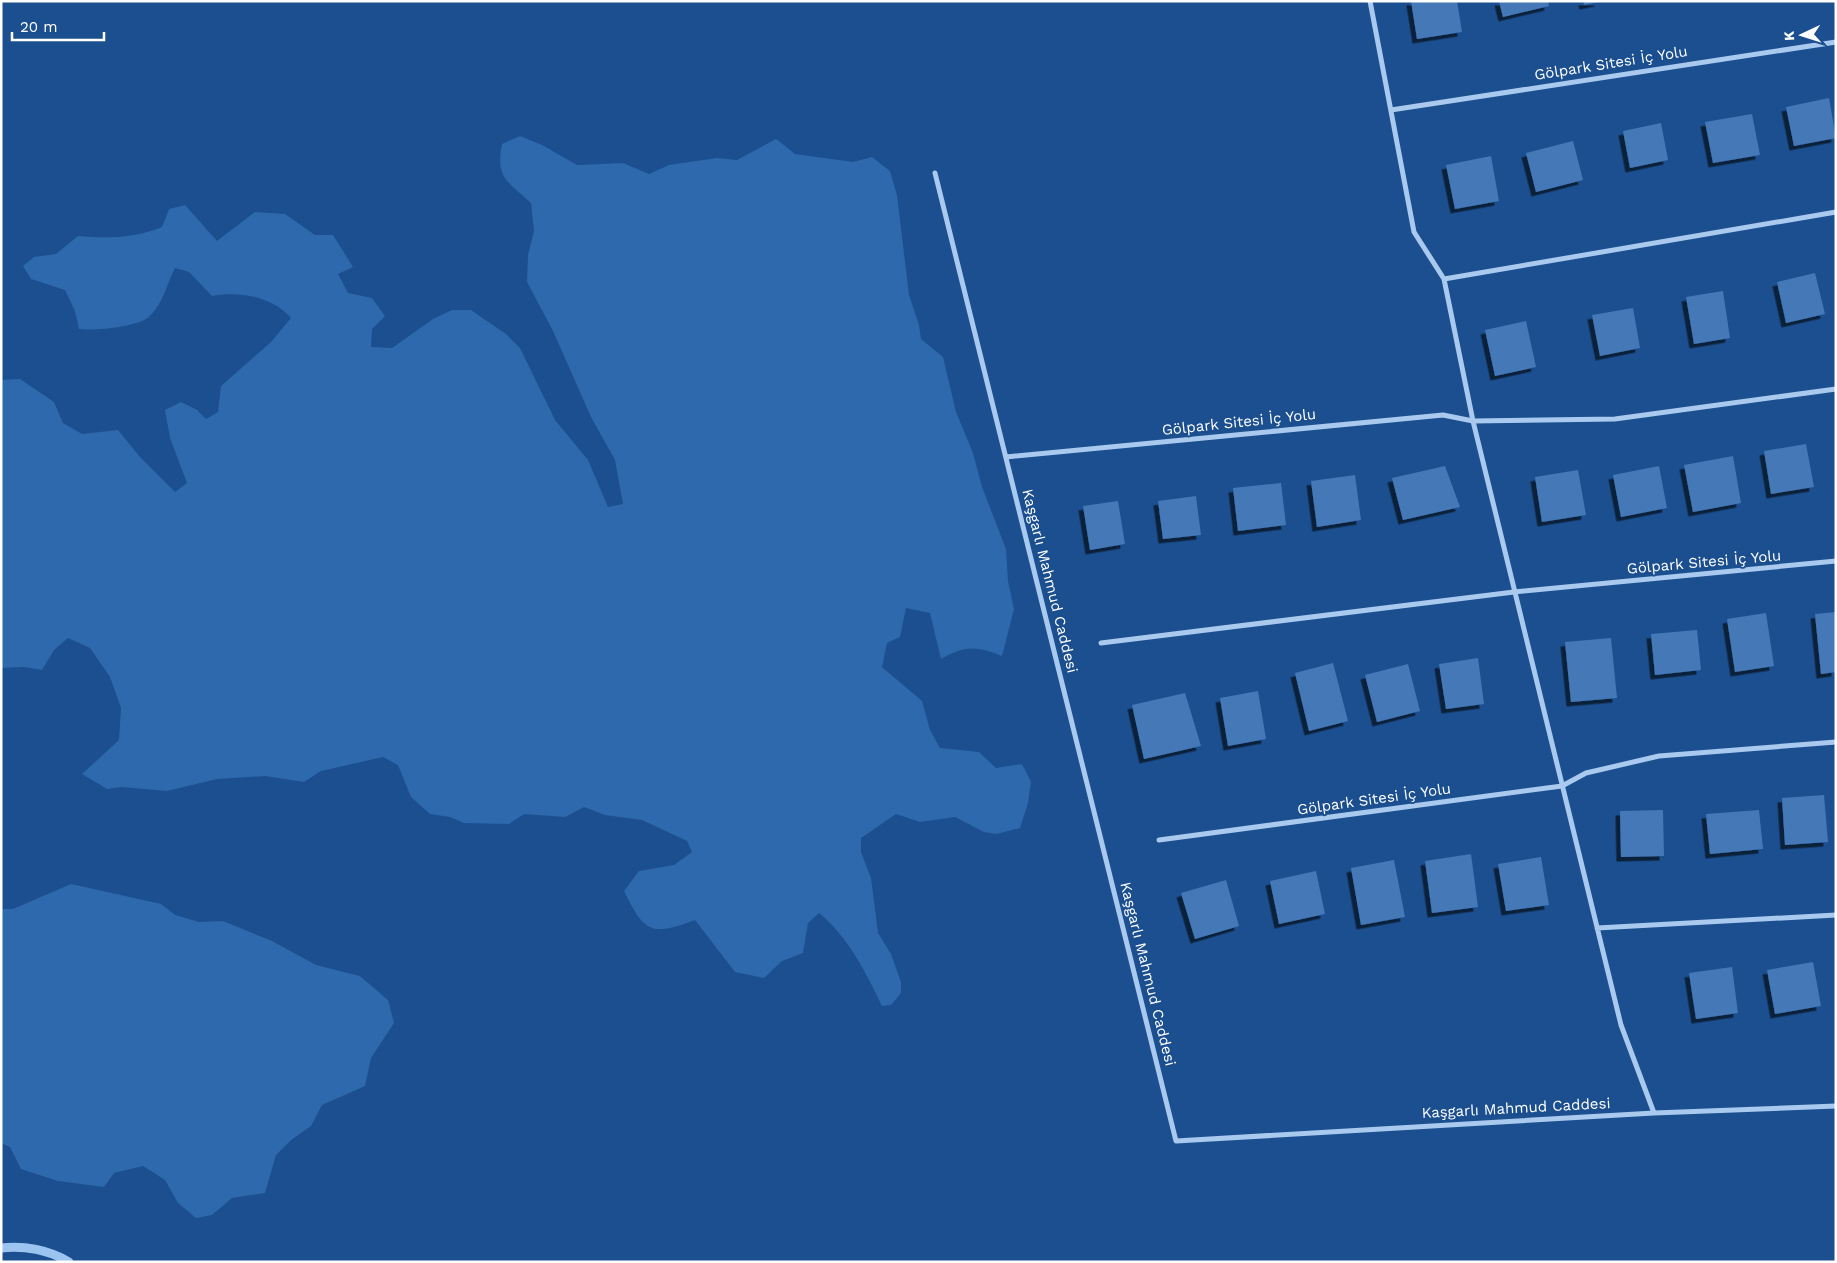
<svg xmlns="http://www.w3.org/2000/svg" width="1837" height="1263" font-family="'Work Sans',sans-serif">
  <defs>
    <filter id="shadow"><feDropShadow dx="-4.5" dy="4.5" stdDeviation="0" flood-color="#0009"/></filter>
  </defs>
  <rect width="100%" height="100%" fill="#1b4f8f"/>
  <!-- green -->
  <path fill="#2e69ad" d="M520 136 542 145 577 165 623 163 649 174 669 165 717 158 737 160 776 139 795 154 853 162 872 157 890 171 897 195 909 295 919 325 921 339 943 357 956 412 973 453 982 487 1006 549 1008 581 1014 609 1002 656C977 646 965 645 941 659L930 613 906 608 900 637 887 643 882 667 922 701 930 730 940 748 979 752 996 768 1022 764 1031 782 1028 803 1020 828 996 834 984 832 955 817 920 822 896 814 861 838V852L871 878 878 933 891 954 901 982V993L891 1005 882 1006C865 971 849 938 819 913L808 923 803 953 782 961 764 978 735 972 695 920C652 936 645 934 624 891L639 871 674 865 692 852 687 841 642 820 605 815 584 807 565 817 524 814 509 824 464 823 450 817 430 814 411 797 398 765 383 757 321 771 304 782 265 776 217 779 167 791 122 787 107 789 82 774 119 740 121 708 110 677 90 648 68 638 54 650 42 670 24 667 1 668V380L20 379 54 402 63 423 82 434 118 430 140 457 175 492 187 483 170 438 165 410 181 402 197 410 206 419 218 412 221 386 271 342 291 318C272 296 239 291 212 296L189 272 175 268C167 283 163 304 150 316 139 327 95 331 79 329L75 311 65 290 31 279 23 266 34 257 56 254 78 236C105 239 136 238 162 227L169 209 185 205 217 241 255 212 285 214 315 235H333L353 267 338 274 348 293 372 298 385 316 372 329 371 347 392 348 433 319 452 310H471L506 334 520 348 555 420 588 460 608 507 623 504 615 460 591 417 553 331 527 282 528 255 534 231 531 203C508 181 495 179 502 144Z
    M71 884 161 904 175 915 199 922 223 921 272 941 316 965 360 976 388 1000 394 1023 371 1058 365 1086 322 1105 311 1126 291 1140 276 1155 265 1193 232 1198 212 1215 196 1218 178 1203 165 1180 143 1166 114 1173 104 1187 58 1181 21 1169 10 1147 1 1143V909H13Z"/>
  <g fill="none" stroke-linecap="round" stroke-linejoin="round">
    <!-- stream -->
    <path stroke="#9cc4f0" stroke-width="9" d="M1 1248C24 1245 49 1250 69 1262"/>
  </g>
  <!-- building -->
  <path fill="#4478b7" filter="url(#shadow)" d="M1411 1H1457L1462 32 1417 39Z
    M1499 1H1548L1549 6 1503 17Z
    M1583 1H1599V2L1584 5Z
    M1829 98 1836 138 1794 146 1786 107Z
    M1752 114 1760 155 1713 163 1705 122Z
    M1661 123 1668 160 1630 168 1623 131Z
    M1573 141 1583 180 1536 192 1526 153Z
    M1491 156 1499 201 1455 209 1446 165Z
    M1815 273 1825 314 1786 323 1777 282Z
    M1723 291 1730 338 1694 344 1686 297Z
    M1633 308 1640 348 1600 356 1592 315Z
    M1526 321 1536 367 1495 376 1485 330Z
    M1806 444 1814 487 1771 494 1764 451Z
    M1733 456 1741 503 1693 512 1684 465Z
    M1445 466 1460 507 1403 520 1392 478Z
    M1659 466 1667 508 1621 517 1613 475Z
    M1578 470 1586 515 1542 522 1535 477Z
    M1355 475 1361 520 1317 527 1311 481Z
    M1281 483 1286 525 1238 531 1233 488Z
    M1196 496 1201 535 1163 539 1158 501Z
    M1118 501 1125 544 1090 550 1083 506Z
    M1836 612V672L1821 674 1815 614Z
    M1766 613 1774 666 1735 672 1727 619Z
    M1697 630 1701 670 1655 675 1651 634Z
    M1611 638 1617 698 1571 702 1565 642Z
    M1478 658 1484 704 1446 709 1439 664Z
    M1333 663 1348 721 1309 731 1295 673Z
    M1408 664 1420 711 1377 722 1365 675Z
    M1258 691 1266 739 1228 746 1220 698Z
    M1185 693 1201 746 1144 759 1132 705Z
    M1824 795 1828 842 1785 845 1782 798Z
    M1663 810 1664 856 1621 857 1620 811Z
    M1759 810 1763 849 1710 854 1706 814Z
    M1471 854 1478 907 1432 913 1425 861Z
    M1541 857 1549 905 1506 911 1498 864Z
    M1394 860 1405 917 1361 925 1351 868Z
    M1316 871 1325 914 1279 924 1270 881Z
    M1226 880 1239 926 1195 939 1181 893Z
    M1813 962 1821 1006 1775 1014 1767 970Z
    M1732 967 1738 1013 1696 1019 1689 973Z"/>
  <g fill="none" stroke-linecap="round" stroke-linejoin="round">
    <!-- minor -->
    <path stroke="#a9c9ee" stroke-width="5" d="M1370 1 1414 232 1444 279 1836 212
      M1391 110 1836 42
      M935 173 1176 1141 1654 1113 1836 1106
      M1444 279 1473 421 1621 1025 1654 1113
      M1006 457 1443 415 1473 421 1615 419 1836 389
      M1101 643 1514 592 1836 561
      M1159 840 1562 786 1586 773 1659 756 1836 742
      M1597 928 1836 915"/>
  </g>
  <g text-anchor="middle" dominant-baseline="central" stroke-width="4" stroke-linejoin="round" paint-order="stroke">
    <!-- street labels -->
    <g font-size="15" fill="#fff" stroke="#1b4f8f">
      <text transform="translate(1611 63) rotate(-9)">Gölpark Sitesi İç Yolu</text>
      <text transform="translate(1239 422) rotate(-6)">Gölpark Sitesi İç Yolu</text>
      <text transform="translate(1704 562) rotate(-5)">Gölpark Sitesi İç Yolu</text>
      <text transform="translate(1050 581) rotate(76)">Kaşgarlı Mahmud Caddesi</text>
      <text transform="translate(1374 799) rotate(-8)">Gölpark Sitesi İç Yolu</text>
      <text transform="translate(1148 974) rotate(76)">Kaşgarlı Mahmud Caddesi</text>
      <text transform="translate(1516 1108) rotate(-3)">Kaşgarlı Mahmud Caddesi</text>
    </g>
  </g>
  <!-- border -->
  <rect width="1837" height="1263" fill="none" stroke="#ffffff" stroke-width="5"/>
  <!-- north arrow -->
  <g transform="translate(1802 35) rotate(266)" stroke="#1b4f8f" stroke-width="4" paint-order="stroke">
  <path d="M0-4L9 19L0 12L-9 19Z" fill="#ffffff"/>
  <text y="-8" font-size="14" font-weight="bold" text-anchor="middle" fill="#ffffff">K</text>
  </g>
  <!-- scale -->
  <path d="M12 32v8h92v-8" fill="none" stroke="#ffffff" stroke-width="2.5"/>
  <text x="20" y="32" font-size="15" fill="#ffffff" stroke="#1b4f8f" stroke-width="4" paint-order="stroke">20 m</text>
</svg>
